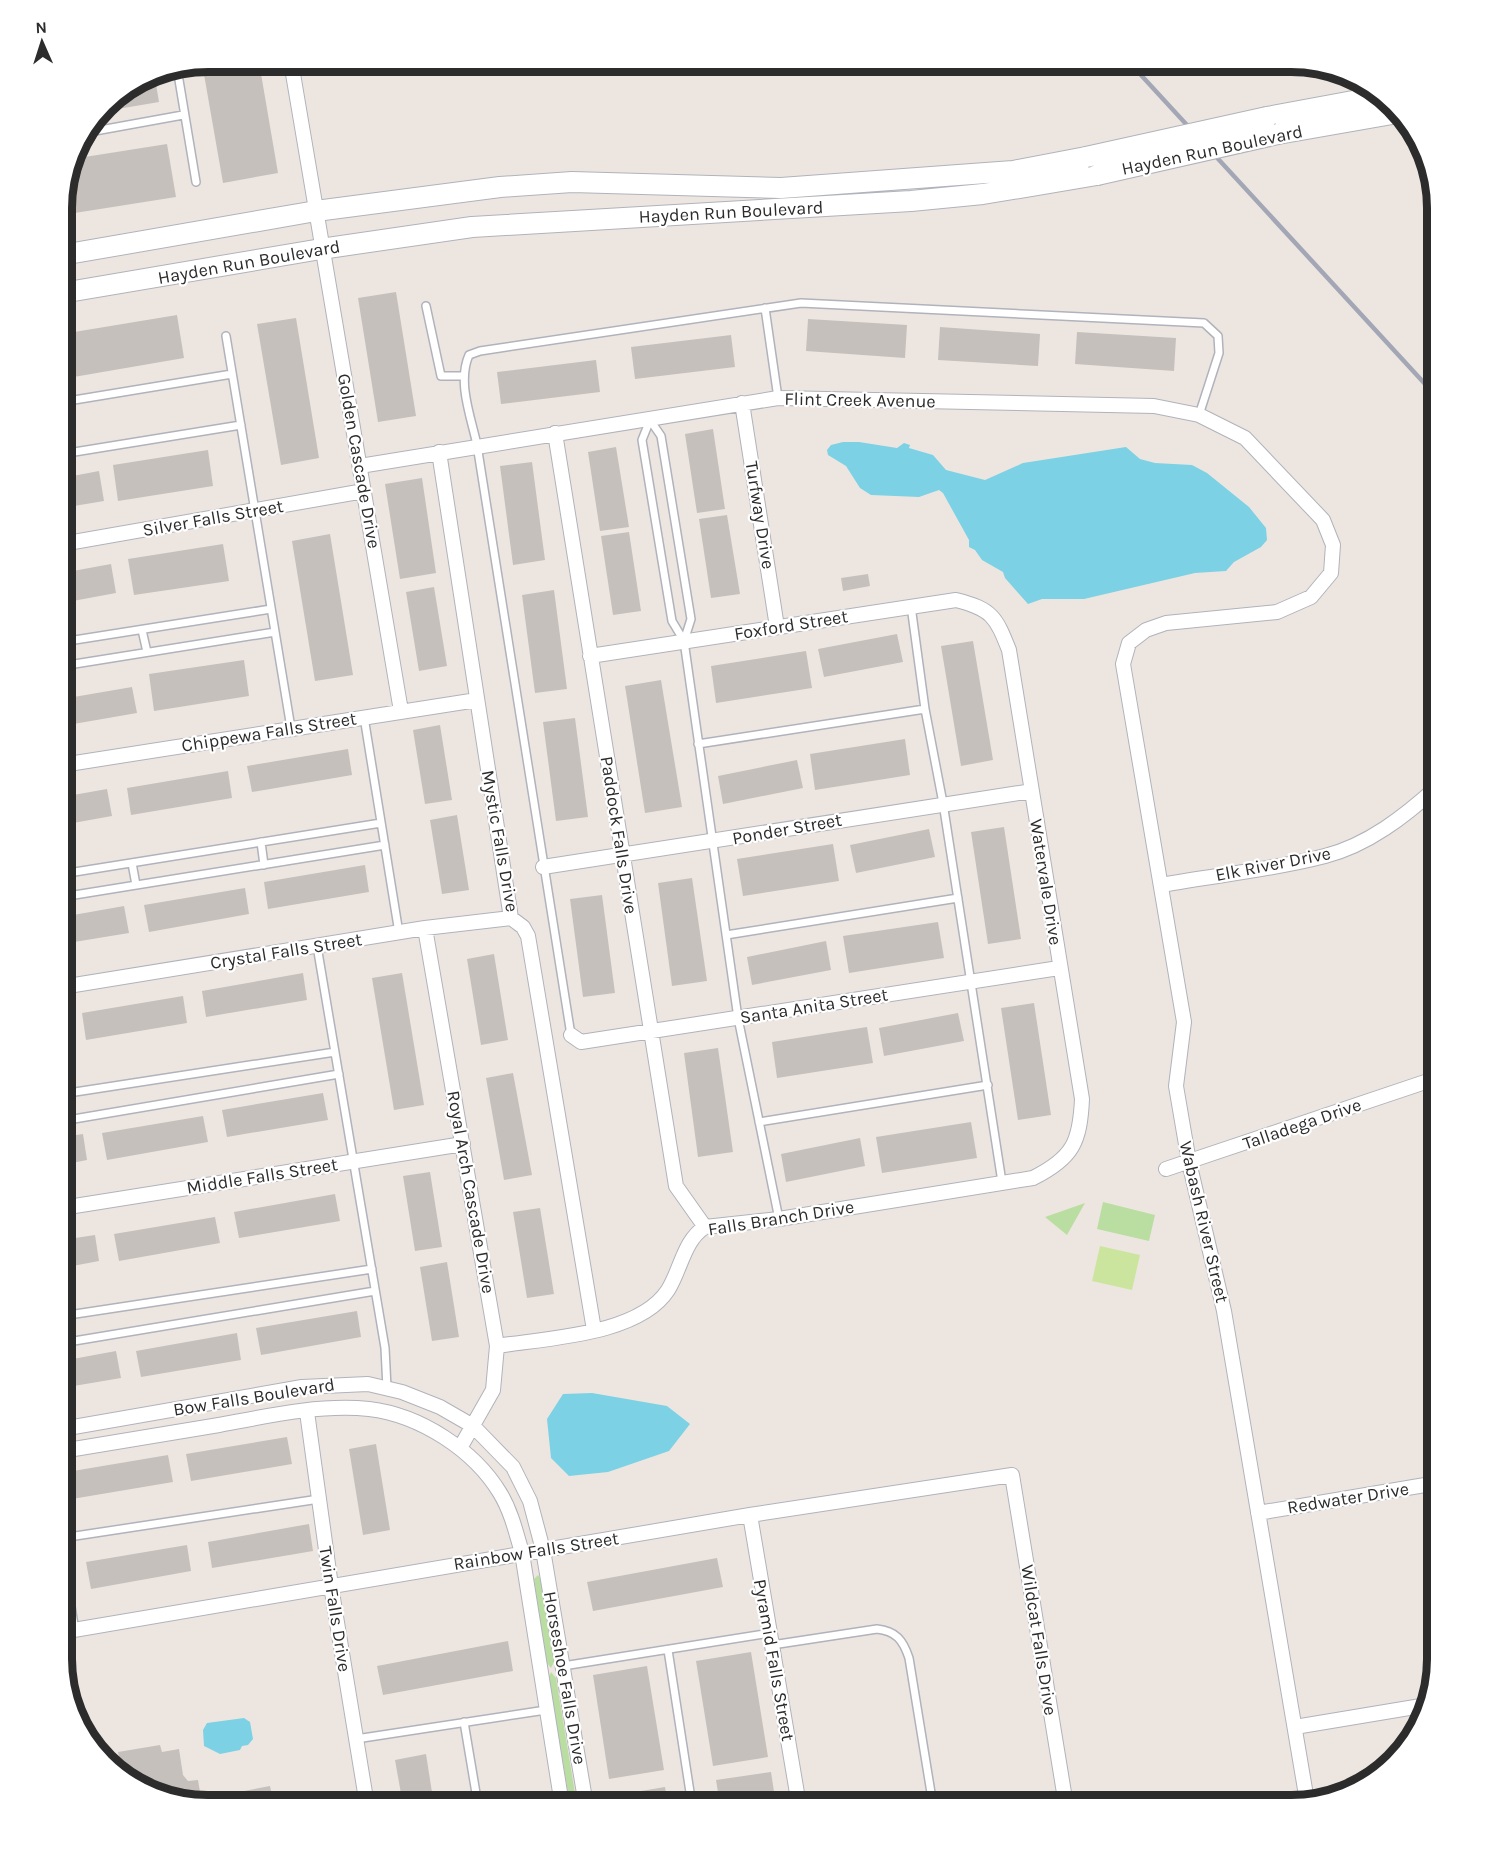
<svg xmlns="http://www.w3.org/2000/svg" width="1499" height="1867" font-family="Karla,sans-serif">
  <rect width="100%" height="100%" fill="#ede6e0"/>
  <!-- green -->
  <path fill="#badea1" d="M1103 1202 1155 1215 1149 1241 1097 1229Z
    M1085 1203 1067 1235 1045 1217Z
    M538 1575 541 1580 554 1662 551 1668 547 1663 534 1579Z
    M551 1672 556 1678 577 1805H570L549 1677Z"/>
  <!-- pitch -->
  <path fill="#cce59e" d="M1100 1246 1140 1255 1132 1290 1092 1281Z"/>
  <!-- water -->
  <path fill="#7cd1e5" d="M843 442H859L897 448 904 443 910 445 909 448 933 455 946 470 985 480 1023 463 1126 447 1140 459 1155 463 1192 465 1207 473 1249 507 1266 528 1267 540 1261 547 1234 562 1226 571 1195 573 1084 599H1042L1028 604 1005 578 1003 572 982 560 975 550 969 547V540L943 493 939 490 919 497 871 495 860 488 846 466 828 455 827 450 831 445Z
    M592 1393 667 1406 690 1424 669 1451 608 1472 569 1476 551 1458 547 1419 563 1394Z
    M244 1718 250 1722 253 1739 248 1745 242 1746 240 1750 220 1754 204 1746 203 1730 207 1723Z"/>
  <!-- building -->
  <path fill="#c5c0bc" d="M207 62H259L278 173 223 183 202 63Z
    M154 72 159 102 100 112 111 98Z
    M167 144 176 197 62 215V198L72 159Z
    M396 292 416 416 378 422 358 298Z
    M177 315 184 358 62 379V334Z
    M296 318 319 458 281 465 257 324Z
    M808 319 907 325 905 358 806 351Z
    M940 327 1040 334 1038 366 938 360Z
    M1077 332 1176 338 1174 371 1075 364Z
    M731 335 735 367 635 379 631 347Z
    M596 360 600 392 501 404 497 372Z
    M713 429 725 509 697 513 685 434Z
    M616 447 629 527 600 531 588 452Z
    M208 450 213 486 118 501 113 465Z
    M532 462 545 560 513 565 500 466Z
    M99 471 104 501 62 508V478Z
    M422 478 436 573 400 579 385 484Z
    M727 515 740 594 711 598 699 519Z
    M629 532 641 611 613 615 601 536Z
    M330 534 353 675 315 681 292 541Z
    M223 544 229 581 134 595 128 559Z
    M111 564 116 593 62 603V573Z
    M868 574 870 586 843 591 841 578Z
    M434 587 447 666 419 671 406 592Z
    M554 590 567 689 535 693 522 595Z
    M897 634 903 662 824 677 818 649Z
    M973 641 993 760 961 766 941 646Z
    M806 651 812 688 716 703 711 666Z
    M244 660 249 696 154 711 149 674Z
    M661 680 682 807 645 813 625 686Z
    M132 687 137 713 62 726V699Z
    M575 718 588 817 556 821 543 722Z
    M440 725 452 800 425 804 413 730Z
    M905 739 910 775 815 790 810 754Z
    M348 749 352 775 252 792 247 766Z
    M797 760 803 788 723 804 718 776Z
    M228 771 232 798 131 815 127 788Z
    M107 789 112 816 62 825V797Z
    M457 815 469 890 442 894 430 820Z
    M1004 827 1021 939 988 944 971 832Z
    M929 829 935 857 856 873 850 845Z
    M833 844 839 881 743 896 737 859Z
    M365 865 369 892 268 909 264 882Z
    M692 878 707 981 672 986 658 883Z
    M245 888 249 914 149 932 144 905Z
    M602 895 615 993 583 997 570 899Z
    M124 906 129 933 62 944V917Z
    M938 922 944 958 849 973 843 936Z
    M826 941 831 970 752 985 747 957Z
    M494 954 508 1040 481 1045 467 959Z
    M303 973 307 1000 206 1017 202 991Z
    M402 973 424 1105 394 1110 372 978Z
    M183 996 187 1023 86 1040 82 1013Z
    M1034 1003 1051 1115 1018 1120 1001 1008Z
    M958 1013 964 1041 884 1056 879 1028Z
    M867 1027 873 1063 777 1078 772 1042Z
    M718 1048 733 1152 698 1157 684 1053Z
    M513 1073 532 1175 504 1180 486 1078Z
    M323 1093 328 1120 227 1137 222 1110Z
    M203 1116 208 1142 107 1160 102 1133Z
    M971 1122 977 1158 882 1173 876 1137Z
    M83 1134 87 1160 62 1165V1137Z
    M860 1138 865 1166 786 1182 781 1154Z
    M430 1172 442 1247 415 1251 403 1176Z
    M335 1194 340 1221 239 1238 234 1212Z
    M540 1208 554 1294 527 1298 513 1212Z
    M215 1217 220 1243 119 1261 114 1234Z
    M95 1235 99 1261 62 1268V1240Z
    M447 1262 459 1337 432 1341 420 1267Z
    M357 1311 361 1337 261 1355 256 1328Z
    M237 1333 241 1360 141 1377 136 1351Z
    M116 1351 121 1378 62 1388V1361Z
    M287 1437 292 1464 191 1481 186 1454Z
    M376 1444 390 1530 363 1535 349 1449Z
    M168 1455 173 1482 72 1499 67 1472Z
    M309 1524 313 1551 212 1568 208 1542Z
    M187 1545 191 1571 91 1589 86 1562Z
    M717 1558 723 1587 593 1611 587 1582Z
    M508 1641 513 1671 383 1695 377 1666Z
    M751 1652 768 1757 713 1766 696 1661Z
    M647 1666 664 1770 609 1779 593 1675Z
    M160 1745 162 1752 179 1749 183 1775 188 1781 198 1780 202 1804 135 1786 111 1764 120 1762 118 1752Z
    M426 1754 434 1805H403L395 1760Z
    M771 1772 776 1805H720L716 1780Z
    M270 1786 272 1796 246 1800 244 1791Z
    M665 1787 668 1805H612L611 1796Z
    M233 1793 235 1802 210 1805 208 1797Z"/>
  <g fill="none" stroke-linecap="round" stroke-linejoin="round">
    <!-- service casing -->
    <g stroke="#b0b3bb" stroke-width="10">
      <path id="service" d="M177 68 196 182
        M84 133 183 115
        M426 306 441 376H464
        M765 308 778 398
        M226 336 291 728
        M62 402 232 374
        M650 420 642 440 672 621 684 641 738 1018 779 1219
        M650 420 661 436 691 619 684 641
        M62 454 241 425
        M142 630 147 652
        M62 642 271 609
        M62 666 275 632
        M925 709 943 803 1002 1182
        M364 717 399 933
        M698 744 925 709 911 606
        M261 842 264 865
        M132 863 136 885
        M62 874 381 823
        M62 897 385 845
        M726 935 958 898
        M317 946 385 1348 387 1388
        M571 1035 477 445C471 417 457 382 469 355L480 351 801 303 1204 323 1218 336 1219 353 1199 415
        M62 1094 335 1052
        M62 1121 339 1074
        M759 1122 988 1085
        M62 1316 372 1269
        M62 1343 375 1291
        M62 1538 319 1499
        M62 1551 75 1631
        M772 1645 877 1629C896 1631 903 1640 909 1658L933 1805
        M668 1650 692 1805
        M563 1666 770 1633
        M464 1722 478 1805
        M356 1739 546 1710"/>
    </g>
    <!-- minor casing -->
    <g stroke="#b0b3bb" stroke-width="16">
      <path id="minor" d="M291 62 401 711
        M742 403 777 627
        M555 433 676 1186 705 1227
        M439 452 511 918 523 927 528 936 594 1330
        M360 466 778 398 1154 406 1199 415 1245 438 1323 520 1333 545 1331 573 1311 597 1277 612 1166 623 1146 630 1129 643 1123 664 1184 1022 1176 1086 1189 1162 1224 1311 1307 1801
        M62 544 364 491
        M62 765 477 700
        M543 867 1032 791
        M1162 885C1216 875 1272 870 1325 856 1368 845 1405 816 1437 787
        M425 928 497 1346 493 1390 460 1448
        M62 987 425 928 511 918
        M571 1035 581 1042 1059 968
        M1166 1169 1437 1078
        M62 1208 463 1144
        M497 1346C547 1338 639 1335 668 1290 681 1269 684 1240 705 1227L779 1219 1033 1178C1073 1158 1080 1142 1082 1099L1009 650C996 617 992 609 956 600L590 656
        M307 1412 331 1586 367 1805
        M62 1429 302 1387 368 1384 402 1392 440 1407 473 1426 513 1467 530 1501 543 1550 586 1805
        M62 1451C114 1442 167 1434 219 1425 267 1416 320 1404 369 1409 420 1415 474 1450 500 1493 511 1511 516 1532 522 1553L562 1805
        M1258 1513 1437 1483
        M750 1515 799 1805
        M62 1632 750 1515 1012 1475 1066 1805
        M1295 1727 1427 1705"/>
    </g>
    <!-- secondary casing -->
    <g stroke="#b0b3bb" stroke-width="22">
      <path id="secondary" d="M1267 117 1380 96
        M1278 134 1398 113
        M62 255 316 211 500 187 572 182 781 188 1013 171 1086 157
        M62 293 321 249 472 227 911 201 983 194 1097 175"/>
    </g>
    <!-- service -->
    <use href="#service" stroke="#fff" stroke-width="7"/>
    <!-- minor -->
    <use href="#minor" stroke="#fff" stroke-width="14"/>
    <!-- secondary -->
    <use href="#secondary" stroke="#fff" stroke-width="20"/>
    <!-- rail -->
    <path stroke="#a3a7b5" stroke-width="4.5" d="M1129 62 1437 397"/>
    <!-- secondary-bridge casing -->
    <g stroke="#b0b3bb" stroke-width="22" stroke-linecap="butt">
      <path id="secondary-bridge" d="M1086 157 1267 117
        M1097 175 1278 134"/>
    </g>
    <!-- secondary-bridge -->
    <use href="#secondary-bridge" stroke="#fff" stroke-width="20"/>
  </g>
  <g text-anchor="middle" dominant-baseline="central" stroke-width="4.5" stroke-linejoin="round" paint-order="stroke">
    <!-- street labels -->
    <g font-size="18" fill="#2c2c2c" stroke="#fff">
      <text transform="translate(1212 150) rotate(-12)">Hayden Run Boulevard</text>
      <text transform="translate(731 212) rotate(-3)">Hayden Run Boulevard</text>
      <text transform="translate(249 262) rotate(-10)">Hayden Run Boulevard</text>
      <text transform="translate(860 400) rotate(1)">Flint Creek Avenue</text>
      <text transform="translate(359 461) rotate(80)">Golden Cascade Drive</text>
      <text transform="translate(760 515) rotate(81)">Turfway Drive</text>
      <text transform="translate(213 518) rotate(-10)">Silver Falls Street</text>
      <text transform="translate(791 625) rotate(-9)">Foxford Street</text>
      <text transform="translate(269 732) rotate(-9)">Chippewa Falls Street</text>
      <text transform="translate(787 829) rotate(-10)">Ponder Street</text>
      <text transform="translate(619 835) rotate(81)">Paddock Falls Drive</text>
      <text transform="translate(500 841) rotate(80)">Mystic Falls Drive</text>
      <text transform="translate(1273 864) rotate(-11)">Elk River Drive</text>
      <text transform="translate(1046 882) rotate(81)">Watervale Drive</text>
      <text transform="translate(286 951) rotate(-9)">Crystal Falls Street</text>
      <text transform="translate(814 1006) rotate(-9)">Santa Anita Street</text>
      <text transform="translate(1302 1124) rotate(-19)">Talladega Drive</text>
      <text transform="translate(262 1176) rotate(-9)">Middle Falls Street</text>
      <text transform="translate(471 1192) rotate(80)">Royal Arch Cascade Drive</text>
      <text transform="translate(781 1218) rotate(-9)">Falls Branch Drive</text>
      <text transform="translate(1204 1222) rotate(77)">Wabash River Street</text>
      <text transform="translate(254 1397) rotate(-9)">Bow Falls Boulevard</text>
      <text transform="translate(1348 1498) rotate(-9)">Redwater Drive</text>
      <text transform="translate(536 1551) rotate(-9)">Rainbow Falls Street</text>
      <text transform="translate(335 1609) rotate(81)">Twin Falls Drive</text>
      <text transform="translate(1039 1640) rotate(81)">Wildcat Falls Drive</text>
      <text transform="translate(774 1660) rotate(80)">Pyramid Falls Street</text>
      <text transform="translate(565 1678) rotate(80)">Horseshoe Falls Drive</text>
    </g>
  </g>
  <!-- crop -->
  <path d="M0 0H1499V1867H0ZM208 72H1291A136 136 0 0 1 1427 208V1659A136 136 0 0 1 1291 1795H208A136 136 0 0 1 72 1659V208A136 136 0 0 1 208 72Z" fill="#fff" fill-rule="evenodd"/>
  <path fill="none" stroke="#2c2c2c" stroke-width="8" d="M208 72H1291A136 136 0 0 1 1427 208V1659A136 136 0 0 1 1291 1795H208A136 136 0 0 1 72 1659V208A136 136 0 0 1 208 72Z"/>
  <!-- north arrow -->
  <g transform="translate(42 42) rotate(357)" stroke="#ffffff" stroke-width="4.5" paint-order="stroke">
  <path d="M0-4.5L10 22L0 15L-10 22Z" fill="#2c2c2c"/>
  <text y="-9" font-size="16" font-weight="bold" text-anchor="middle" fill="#2c2c2c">N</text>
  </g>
</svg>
